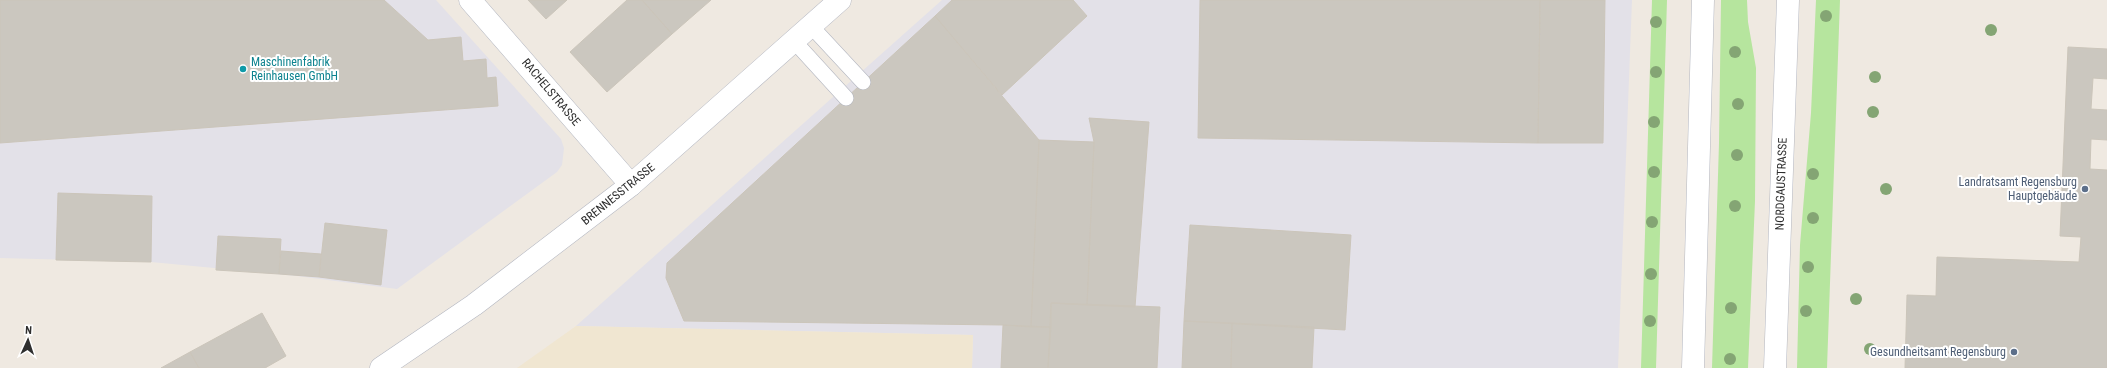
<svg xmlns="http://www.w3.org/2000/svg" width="2107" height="368" font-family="'Roboto Condensed',sans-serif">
  <rect width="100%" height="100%" fill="#efe9e1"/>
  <!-- industrial -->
  <path fill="#e3e1e8" d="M0 0H436L561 139 564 148 562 165 557 172 397 289 297 276 151 262 0 258Z
    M942 0H1632L1618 368H972L973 335 576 326Z"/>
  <!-- education -->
  <path fill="#f0e6d1" d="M576 326 973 335 972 368H517Z"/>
  <!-- green -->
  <path fill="#b6e59e" d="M1652 0H1667L1656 368H1641Z
    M1721 0H1747L1748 22 1756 68 1755 201 1748 368H1712L1719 143Z
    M1816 0H1840L1827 368H1797L1800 245 1811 113Z"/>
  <!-- building -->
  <path fill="#cbc7bf" stroke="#cbc5ba" d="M0 0H384L428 40 461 37 463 61 486 59 487 78 496 77 498 106 0 143Z
    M528 0H567L546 19Z
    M627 0H642L672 34 607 92 570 52Z
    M642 0H711L672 34Z
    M952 0H1073L1087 16 1002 95 935 16Z
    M1200 0H1540L1538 143 1198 138Z
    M1540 0H1605L1603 143H1538Z
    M935 16 1039 140 1031 327 1003 325 684 321 666 278 667 263Z
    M2068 47 2107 49V79L2093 78 2091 109 2107 110V140L2091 139 2090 169 2107 170V368H1905L1907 295 1936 296 1937 257 2079 262 2081 237 2060 236Z
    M1089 118 1149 122 1135 307 1087 305 1094 142Z
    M1039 140 1094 142 1087 305 1051 303V327H1031Z
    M58 193 152 196 151 262 56 260Z
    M325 223 387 230 381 285 319 277Z
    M1190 225 1351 235 1345 330 1184 321Z
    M218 236 281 239 279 274 216 270Z
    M281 251 321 254 319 277 279 274Z
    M1051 303 1160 307 1157 368H1048Z
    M262 313 286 356 265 368H199L190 352Z
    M1184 321 1232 323 1231 368H1182Z
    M1232 323 1314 327 1312 368H1231Z
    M1003 325 1051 327 1048 368H1001Z
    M190 352 199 368H161Z"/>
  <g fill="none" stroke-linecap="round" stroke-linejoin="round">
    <!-- lane casing -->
    <g stroke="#b4b7c1" stroke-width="16">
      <path id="lane" d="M811 26 863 82
        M794 41 846 98"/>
    </g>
    <!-- street casing -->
    <g stroke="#b4b7c1" stroke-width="23">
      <path id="street" d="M470 0 631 185"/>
    </g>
    <!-- secondary casing -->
    <g stroke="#b4b7c1" stroke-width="23">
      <path id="secondary" d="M381 368 474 305 631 185 840 0
        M1693 368 1703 0
        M1775 368 1788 0"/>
    </g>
    <!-- lane -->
    <use href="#lane" stroke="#fff" stroke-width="15"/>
    <!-- street -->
    <use href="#street" stroke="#fff" stroke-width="22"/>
    <!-- secondary -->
    <use href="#secondary" stroke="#fff" stroke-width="22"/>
  </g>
  <!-- trees -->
  <g fill="#84a574">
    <circle cx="1826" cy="16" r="6"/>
    <circle cx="1656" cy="22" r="6"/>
    <circle cx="1991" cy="30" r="6"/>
    <circle cx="1735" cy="52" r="6"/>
    <circle cx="1656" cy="72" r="6"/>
    <circle cx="1875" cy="77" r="6"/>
    <circle cx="1738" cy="104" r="6"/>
    <circle cx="1873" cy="112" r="6"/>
    <circle cx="1654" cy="122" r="6"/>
    <circle cx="1737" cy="155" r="6"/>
    <circle cx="1654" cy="172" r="6"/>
    <circle cx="1813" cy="174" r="6"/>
    <circle cx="1886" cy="189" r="6"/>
    <circle cx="1735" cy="206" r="6"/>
    <circle cx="1813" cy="218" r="6"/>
    <circle cx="1652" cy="222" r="6"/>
    <circle cx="1808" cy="267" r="6"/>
    <circle cx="1651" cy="274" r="6"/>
    <circle cx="1856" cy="299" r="6"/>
    <circle cx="1731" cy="308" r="6"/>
    <circle cx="1806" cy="311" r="6"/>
    <circle cx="1650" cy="321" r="6"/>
    <circle cx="1870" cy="349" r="6"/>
    <circle cx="1730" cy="359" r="6"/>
  </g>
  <!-- markers -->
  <circle fill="#0f9aa8" stroke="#fff" stroke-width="1.5" cx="243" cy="69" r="4"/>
  <g fill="#5c6f8a" stroke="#fff" stroke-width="1.5">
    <circle cx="2085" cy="189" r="4"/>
    <circle cx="2014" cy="352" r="4"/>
  </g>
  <g text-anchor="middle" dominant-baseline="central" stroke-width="4" stroke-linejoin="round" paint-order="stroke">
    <!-- culture labels -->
    <g font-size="12" fill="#0d838f" stroke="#fff" text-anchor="start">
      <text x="251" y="62">Maschinenfabrik<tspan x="251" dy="14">Reinhausen GmbH</tspan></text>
    </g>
    <!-- street labels -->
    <g font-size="12" fill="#2e2e2e" stroke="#fff">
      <text transform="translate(551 92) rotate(50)">RACHELSTRASSE</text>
      <text transform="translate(1781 184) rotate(-88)">NORDGAUSTRASSE</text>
      <text transform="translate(618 194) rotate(-39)">BRENNESSTRASSE</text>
    </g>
    <!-- service labels -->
    <g font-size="12" fill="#4e5e75" stroke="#fff" text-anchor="end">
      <text x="2077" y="182">Landratsamt Regensburg<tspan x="2077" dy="14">Hauptgebäude</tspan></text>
      <text x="2006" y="352">Gesundheitsamt Regensburg</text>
    </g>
  </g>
  <!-- north arrow -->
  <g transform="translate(28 340) rotate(3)" stroke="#ffffff" stroke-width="3" paint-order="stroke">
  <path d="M0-3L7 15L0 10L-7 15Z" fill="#2e2e2e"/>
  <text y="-6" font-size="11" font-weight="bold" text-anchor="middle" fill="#2e2e2e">N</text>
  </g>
</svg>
